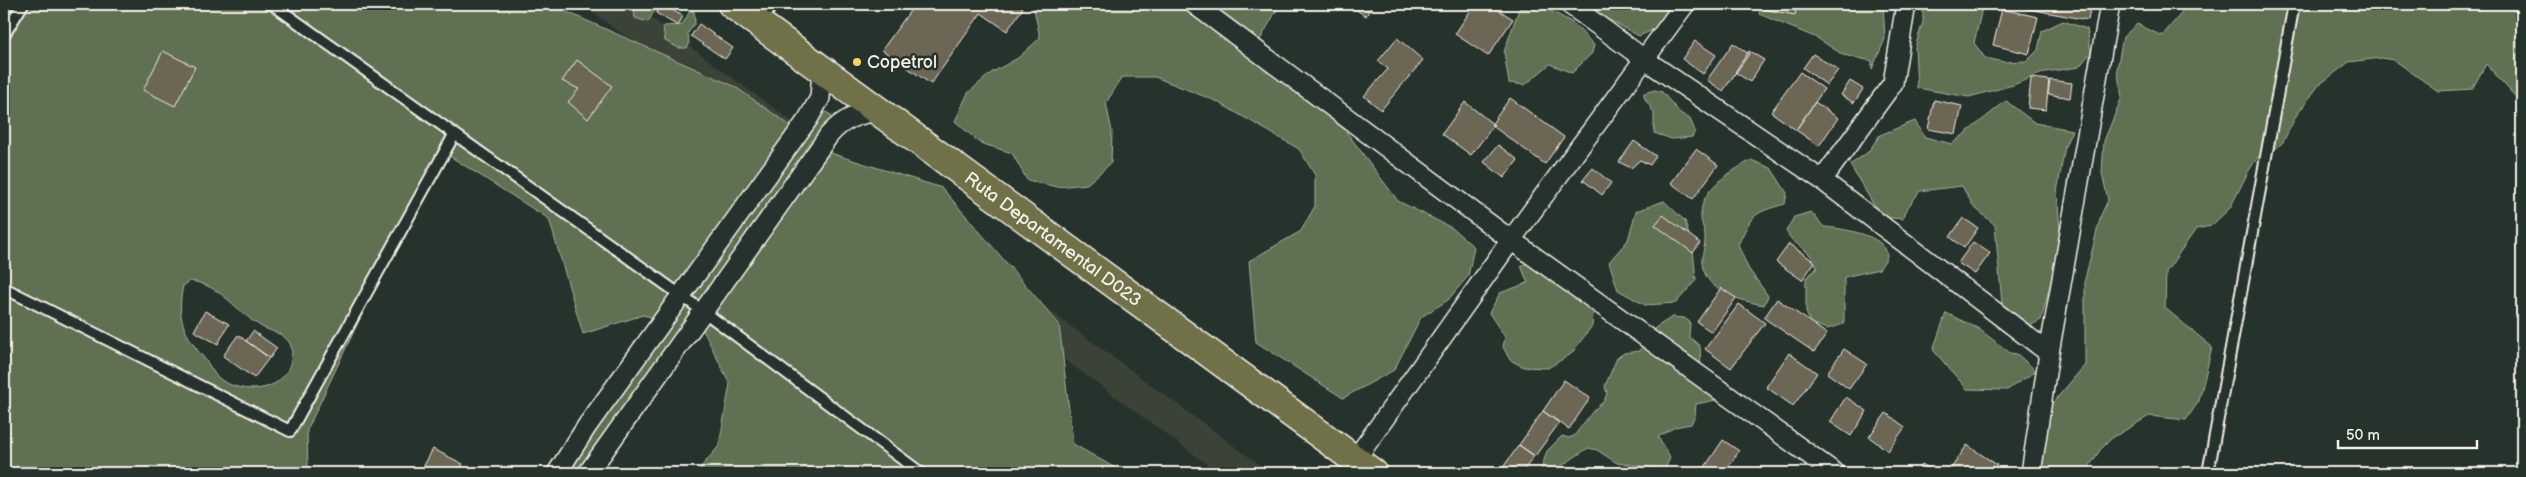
<svg xmlns="http://www.w3.org/2000/svg" width="2526" height="477" font-family="'Balsamiq Sans',sans-serif">
  <rect width="100%" height="100%" fill="#26332d"/>
  <filter id="ink" filterUnits="userSpaceOnUse"><feTurbulence type="fractalNoise" baseFrequency=".02" numOctaves="2"/><feDisplacementMap in="SourceGraphic" scale="10" xChannelSelector="R" yChannelSelector="G"/><feConvolveMatrix kernelMatrix="1 2 1 2 8 2 1 2 1" color-interpolation-filters="sRGB"/></filter>
  <g filter="url(#ink)">
    <!-- built -->
    <path fill="#3b4239" d="M581 4H632L1271 473H1219Z"/>
    <!-- green -->
    <path fill="#5f7052" stroke="#aab09d" fill-rule="evenodd" d="M4 4H549L734 86 805 136 821 113 826 112 831 115V120L815 143 830 153 942 188 1059 324 1073 444 1124 473H696L719 446 730 384 703 330 684 325 580 473H567L593 431 671 322 643 315 583 334 549 219 440 150 307 430 308 473H4ZM190 281C222 285 236 312 262 327 271 332 282 332 289 342 293 348 292 357 290 364 281 393 243 395 220 379 213 374 210 365 204 358 184 335 176 317 183 286Z
      M633 4H663L656 8 648 22 635 18Z
      M1033 4H1064L1067 11 1069 4H1280L1251 56 1276 71 1345 130 1398 201 1452 228 1474 247 1468 276 1448 300 1421 317 1394 370 1343 398 1256 342 1249 261 1301 231 1315 206V175L1299 149 1216 101 1155 77H1122L1106 103 1112 132 1111 163 1087 184 1057 187 1027 180 1012 153 980 143 955 121 968 93 991 73 1018 58 1040 38Z
      M1580 4H1692L1667 24 1639 36Z
      M1762 4H1883L1885 39 1872 69V61L1843 55 1817 38 1759 14Z
      M1923 4H1983L1974 43 1985 58 2004 62 2027 61 2038 50 2042 31 2063 21 2087 29 2091 52 2079 67 2045 72 2013 85 1969 97 1917 88 1915 47 1923 22Z
      M2186 4H2522V104L2486 64 2472 89 2438 91 2394 60 2380 58 2349 62 2319 85 2296 116 2283 142 2273 152 2258 157 2248 172 2230 208 2211 226 2196 229 2166 272 2165 308 2212 347 2199 401 2186 420 2149 416 2112 438 2100 450 2085 473H2031L2045 412 2085 365V279L2101 215 2108 200 2102 173 2104 141 2122 97 2117 69 2123 37 2137 24 2162 36 2179 16Z
      M1542 6 1573 23 1594 45 1592 53 1572 73 1550 64 1525 85 1509 83 1504 52 1519 9Z
      M690 11H694L695 23 688 33 689 44 687 48H679L665 41 663 26 682 25Z
      M1655 90 1662 92 1680 113 1690 119 1695 131 1692 137 1672 139 1654 133V113L1644 97V93Z
      M2006 101 2035 123 2072 130 2065 146 2057 192 2061 243 2041 320 2019 331 2002 304 1995 225 1974 207 1962 186 1920 191 1905 211 1903 219 1881 217 1850 165 1868 152 1880 135 1915 121 1925 137 1952 144Z
      M1751 160 1771 168 1787 193 1785 204C1752 213 1752 215 1738 245L1748 268 1768 296 1764 305C1741 301 1705 292 1702 263 1701 256 1705 248 1705 240 1706 231 1700 223 1701 214 1701 188 1731 172 1751 160Z
      M1664 201 1685 221 1693 250 1696 280 1676 303 1645 305 1618 290 1609 262 1628 240 1636 211Z
      M1811 212 1824 227C1838 228 1886 234 1887 255 1887 259 1882 265 1879 269L1844 277V324L1827 329 1810 323 1806 312V278L1817 268C1809 245 1795 249 1786 231L1794 217Z
      M1526 263 1563 281 1573 298 1594 305 1592 326 1571 354 1548 368 1524 367 1510 360 1503 347 1505 337 1489 313 1500 293 1528 283 1521 266Z
      M1946 313 1979 329 2010 353 2017 354 2036 371 2007 390 1967 389 1933 350Z
      M1672 317 1684 318 1690 322 1689 337 1700 346 1701 367 1721 393 1716 400 1696 404 1695 416 1691 424 1675 427 1658 437 1670 458 1665 469H1662L1663 473H1644L1657 468 1617 463 1597 450 1588 448 1551 473H1540L1547 451 1562 436 1569 438 1574 436 1593 411 1604 401 1607 394 1605 386 1617 358 1624 353 1639 351 1655 328Z"/>
    <!-- building -->
    <path fill="#6c6655" stroke="#f4f1e8" d="M661 4 683 16 678 26 656 13Z
      M915 4H1017L1023 8 1007 31 981 13 931 84 882 50Z
      M1347 4H1373L1366 16Z
      M1475 4H1489L1513 19 1488 56 1455 34Z
      M1764 4H1797L1795 15 1763 9Z
      M2019 4H2091L2088 20 2018 7Z
      M2002 9 2038 17 2029 54 1993 45Z
      M699 24 733 48 725 59 691 36Z
      M1397 38 1423 60 1381 110 1364 96 1388 69 1378 61Z
      M1695 41 1716 55 1703 74 1682 59Z
      M1733 43 1749 54 1723 91 1707 80Z
      M163 51 195 67 175 106 143 90Z
      M1749 51 1764 60 1750 82 1735 72Z
      M1813 54 1838 70 1827 85 1803 68Z
      M577 60 612 86 588 119 568 102 579 89 562 81Z
      M1800 72 1824 89 1796 130 1771 112Z
      M2031 78 2049 80 2046 110 2028 108Z
      M2050 80 2072 83 2070 98 2048 94Z
      M1850 81 1863 89 1854 103 1841 95Z
      M1510 98 1564 137 1545 164 1491 125Z
      M1934 100 1962 106 1956 134 1928 129Z
      M1465 102 1494 125 1471 155 1442 134Z
      M1815 102 1838 118 1819 146 1796 130Z
      M1634 141 1656 156 1650 165 1640 160 1631 168 1619 162Z
      M1498 145 1518 160 1504 178 1484 162Z
      M1696 149 1718 165 1693 199 1671 183Z
      M1593 168 1611 183 1602 195 1583 180Z
      M1663 215 1700 243 1693 253 1655 225Z
      M1963 218 1978 228 1964 248 1950 237Z
      M1973 242 1990 253 1975 274 1958 263Z
      M1789 244 1815 262 1802 280 1776 262Z
      M1721 288 1736 298 1712 332 1697 322Z
      M1777 299 1827 334 1814 352 1764 318Z
      M1739 304 1765 323 1731 368 1705 349Z
      M205 311 229 324 218 344 194 331Z
      M253 331 277 348 270 358 246 341Z
      M238 335 269 358 254 378 223 356Z
      M1844 349 1867 364 1849 389 1827 373Z
      M1789 353 1817 373 1793 406 1766 387Z
      M1564 380 1590 398 1569 429 1543 411Z
      M1846 397 1867 411 1851 436 1830 422Z
      M1543 411 1559 423 1535 456 1519 445Z
      M1886 413 1905 427 1888 451 1869 437Z
      M1723 440 1739 451 1724 473H1708L1703 470Z
      M1519 445 1534 456 1522 473H1499Z
      M1967 445 1997 465 1991 473H1948Z
      M433 449 463 464 458 473H449L439 468 436 473H420Z
      M1922 464 1937 473H1917Z"/>
    <g fill="none" stroke-linecap="round" stroke-linejoin="round">
      <!-- lane casing -->
      <g stroke="#f4f1e8" stroke-width="14">
        <path id="lane" d="M272 4 703 311 921 473
          M4 35 23 4
          M4 288 290 431 454 135
          M2208 473 2294 4"/>
      </g>
      <!-- street casing -->
      <g stroke="#f4f1e8" stroke-width="22">
        <path id="street" d="M1194 4 1511 240 1835 473
          M1569 4 1644 59 1822 180 2049 353
          M755 21 768 4
          M1822 180 1893 83 1906 4
          M1355 460 1511 240 1685 4
          M557 473 587 426 808 119 820 98 822 70
          M588 473 829 135C843 119 857 114 877 111
          M2031 473 2049 353 2110 4"/>
      </g>
      <!-- primary casing -->
      <g stroke="#f4f1e8" stroke-width="31">
        <g id="primary">
          <path id="s1" d="M732 4 1373 473"/>
        </g>
      </g>
      <!-- lane -->
      <use href="#lane" stroke="#26332d" stroke-width="10"/>
      <!-- street -->
      <use href="#street" stroke="#26332d" stroke-width="19"/>
      <!-- primary -->
      <use href="#primary" stroke="#6f704a" stroke-width="28"/>
    </g>
  </g>
  <!-- markers -->
  <circle fill="#ffd166" stroke="#26332d" stroke-width="2" cx="857" cy="62" r="5"/>
  <g text-anchor="middle" dominant-baseline="central" stroke-width="5" stroke-linejoin="round" paint-order="stroke">
    <!-- poi labels -->
    <g font-size="18" fill="#f4f1e8" stroke="#26332d" text-anchor="start">
      <text x="867" y="62">Copetrol</text>
    </g>
    <!-- street labels -->
    <g font-size="18" fill="#f4f1e8" stroke="#26332d">
      <text stroke="none"><textPath href="#s1" startOffset="398">Ruta Departamental D023</textPath></text>
    </g>
  </g>
  <!-- margin -->
  <rect width="2526" height="477" fill="none" stroke="#26332d" stroke-width="20"/>
  <rect x="10" y="10" width="2506" height="457" fill="none" stroke="#f4f1e8" stroke-width="2" filter="url(#ink)"/>
  <!-- scale -->
  <path d="M2338 440v8h139v-8" fill="none" stroke="#f4f1e8" stroke-width="2.5"/>
  <text x="2346" y="440" font-size="15" fill="#f4f1e8" stroke="#26332d" stroke-width="4" paint-order="stroke">50 m</text>
</svg>
